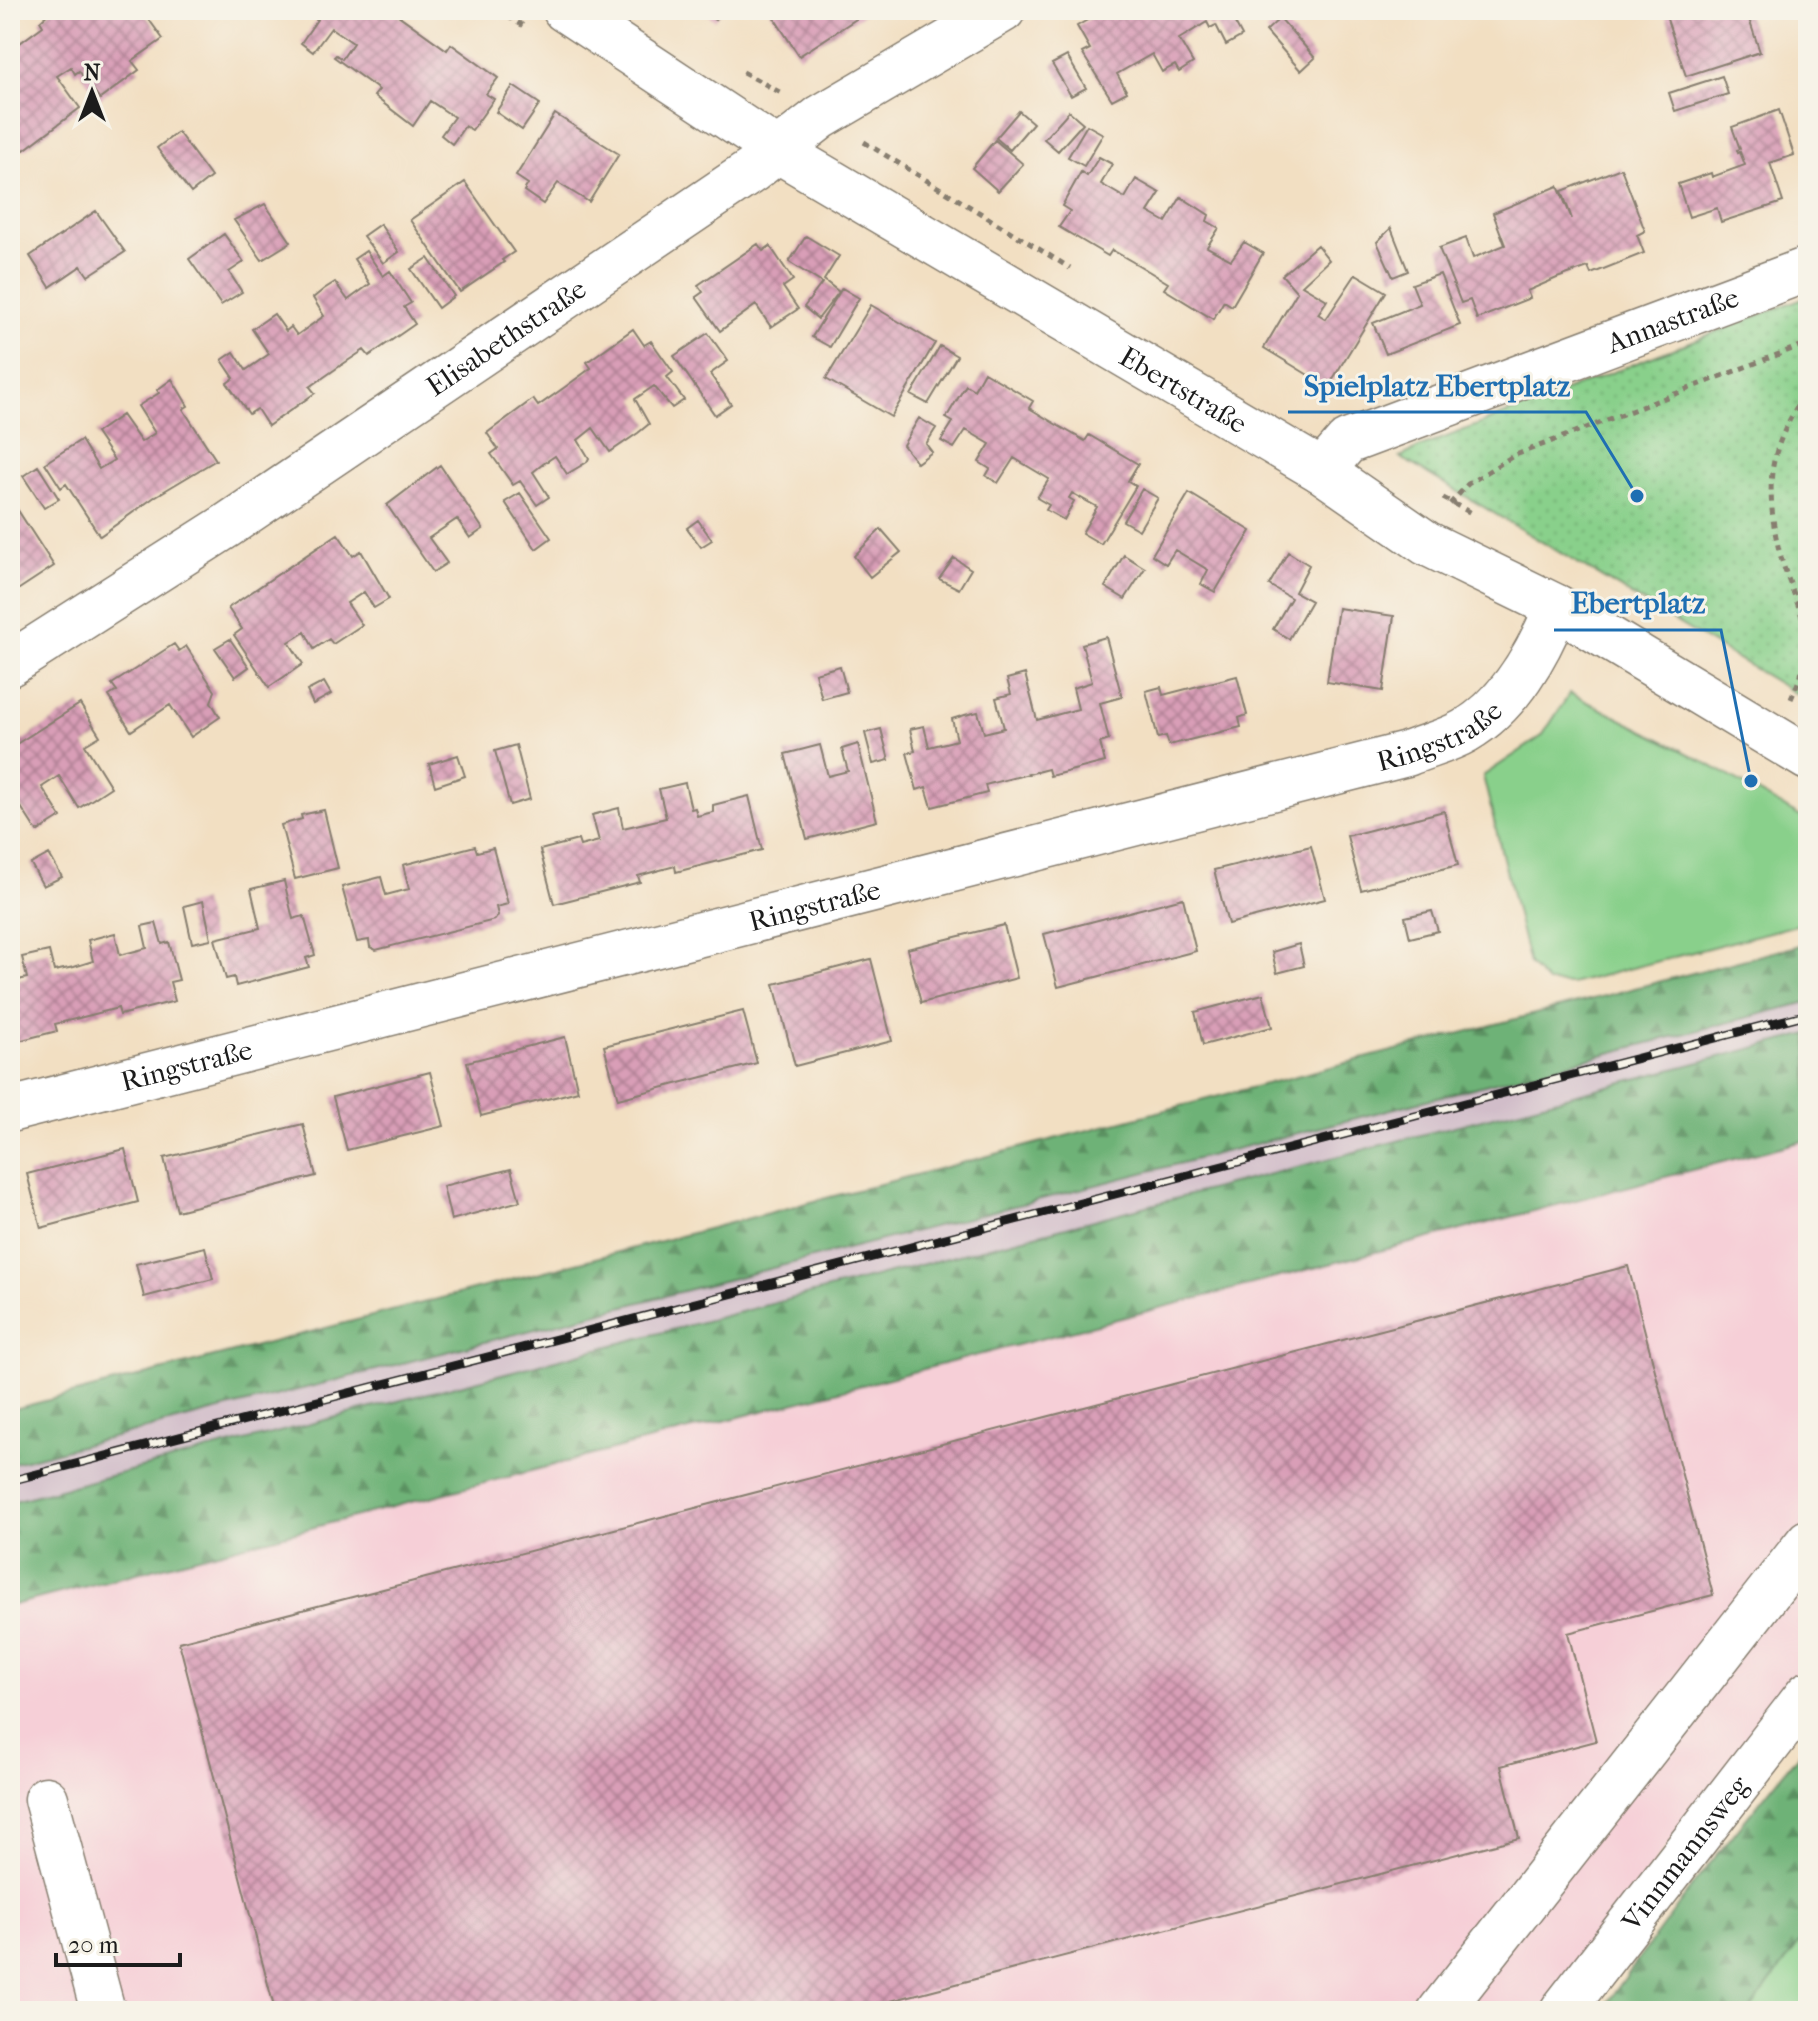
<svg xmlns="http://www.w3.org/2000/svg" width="1818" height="2021" font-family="'IM FELL French Canon',serif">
  <defs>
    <pattern id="forest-firs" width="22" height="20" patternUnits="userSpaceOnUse" patternTransform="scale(2)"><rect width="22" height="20" fill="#6eb277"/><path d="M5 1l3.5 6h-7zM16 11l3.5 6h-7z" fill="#5a9061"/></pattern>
    <pattern id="park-dots" width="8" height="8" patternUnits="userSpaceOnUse" patternTransform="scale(2)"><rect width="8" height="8" fill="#89d08b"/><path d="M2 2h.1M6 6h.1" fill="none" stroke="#76b277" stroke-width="1.8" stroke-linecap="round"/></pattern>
    <pattern id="building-cross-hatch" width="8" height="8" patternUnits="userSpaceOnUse" patternTransform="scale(2)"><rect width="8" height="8" fill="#d99eb7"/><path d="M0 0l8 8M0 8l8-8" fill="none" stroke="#af8094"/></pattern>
  </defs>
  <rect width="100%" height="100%" fill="#f7f3e8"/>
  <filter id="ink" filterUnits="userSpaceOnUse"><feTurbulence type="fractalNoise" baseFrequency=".0125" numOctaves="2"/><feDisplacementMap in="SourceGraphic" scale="16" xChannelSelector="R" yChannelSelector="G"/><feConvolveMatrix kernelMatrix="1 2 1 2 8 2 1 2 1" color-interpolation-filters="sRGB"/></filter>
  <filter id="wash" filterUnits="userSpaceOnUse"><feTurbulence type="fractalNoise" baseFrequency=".006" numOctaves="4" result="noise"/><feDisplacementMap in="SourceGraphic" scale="32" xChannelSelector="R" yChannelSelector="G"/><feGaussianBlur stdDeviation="1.8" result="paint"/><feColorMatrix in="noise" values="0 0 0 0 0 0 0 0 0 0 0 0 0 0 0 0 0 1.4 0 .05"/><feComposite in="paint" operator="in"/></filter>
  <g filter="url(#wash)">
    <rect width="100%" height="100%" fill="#f2dfc2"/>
    <!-- built -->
    <path fill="#f6cfd7" d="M1808 1140V1659L1629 1897 1547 2011H10V1606Z"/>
    <!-- railway -->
    <path fill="#d1bdc9" d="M1808 1002V1034L10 1502V1464Z"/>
    <!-- grass -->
    <path fill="#89d08b" stroke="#527654" stroke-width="2" d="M1570 693 1701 760 1808 821V922L1571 984 1547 983 1529 964 1483 776 1542 736Z
      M1808 1931V2011H1749Z"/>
    <!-- forest -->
    <path fill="url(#forest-firs)" stroke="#45674a" stroke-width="2" d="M1808 943V1002L10 1464V1410Z
      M1808 1034V1140L10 1606V1502Z
      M1808 1742V1931L1749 2011H1601L1695 1882Z"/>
    <!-- park -->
    <path fill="url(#park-dots)" stroke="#527654" stroke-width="2" d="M1808 296V701L1400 457 1421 447Z"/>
    <g id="blocks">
      <!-- building -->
      <path fill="url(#building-cross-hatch)" d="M52 10H142L163 39 132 61 139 70 100 99 79 71 75 74 71 67 57 76 80 108 24 150 10 130V44L13 48 43 26 40 21Z
        M315 10H396L394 12 447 50 451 44 498 78 486 94 494 99 472 130 465 126 452 144 441 135 454 117 430 101 413 126 374 96 379 90 334 57 336 55 342 59 353 43 331 28 313 52 301 43 318 18 312 14Z
        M701 10H722L715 20Z
        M769 10H870L799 56Z
        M1105 10H1228L1242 36 1226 45 1216 25 1210 28 1207 22 1179 39 1193 63 1179 72 1175 65 1162 72 1152 54 1117 74 1127 92 1112 100 1082 53 1090 49 1077 26Z
        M1365 10H1385L1368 18Z
        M1664 10H1746L1760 52 1686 76Z
        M1280 18 1315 58 1301 71 1266 31Z
        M1067 56 1086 88 1071 96 1052 64Z
        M1722 76 1728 94 1675 111 1669 93Z
        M513 86 540 104 522 130 496 112Z
        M1779 110 1794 155 1770 163 1783 202 1721 222 1717 208 1689 217 1678 184 1711 173 1712 177 1745 165 1740 152 1738 153 1737 150 1740 149 1732 127Z
        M1019 111 1033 123 1010 150 996 138Z
        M1069 111 1083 123 1058 151 1044 139Z
        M555 114 619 154 589 202 558 183 543 204 524 191 528 184 516 176Z
        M1087 125 1103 134 1084 166 1068 157Z
        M178 132 211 177 191 193 157 148Z
        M995 140 1023 164 998 191 972 168Z
        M1099 157 1112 164 1101 184 1125 198 1136 179 1160 193 1148 212 1166 222 1181 197 1209 215 1207 221 1219 228 1207 247 1218 253 1231 260 1244 242 1263 253 1232 306 1224 301 1213 319 1164 289 1168 283 1140 266 1112 250 1108 256 1059 227 1070 211 1062 206 1081 172 1087 176Z
        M1621 168 1645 231 1637 235 1644 253 1591 274 1588 267 1557 278 1527 291 1530 298 1477 319 1470 300 1461 303 1439 248 1466 238 1473 258 1505 245 1493 213 1558 186 1572 219 1562 191Z
        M465 182 514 252 502 260 504 262 460 292 410 220Z
        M265 204 291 242 262 260 234 220Z
        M96 211 125 252 88 276 81 266 50 287 30 256Z
        M380 224 399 252 383 263 363 236Z
        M1391 228 1408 271 1393 277 1377 242Z
        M224 234 244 262 229 272 242 292 221 305 189 259Z
        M806 236 839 256 824 280 839 292 818 319 804 307 822 283 789 262Z
        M758 244 763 251 770 246 793 280 783 287 798 309 771 327 756 305 720 331 696 297 703 292 698 285Z
        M1317 245 1329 260 1302 285 1327 300 1318 314 1326 319 1356 274 1386 292 1328 387 1264 348 1297 292 1282 275Z
        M366 251 383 276 390 271 411 303 404 307 415 324 369 356 364 350 337 368 310 387 315 393 268 426 257 409 249 414 227 383 234 378 222 360 234 352 246 370 269 354 252 329 274 314 286 331 291 327 297 335 324 316 313 298 324 289 335 282 348 300 370 284 354 259Z
        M428 258 454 296 438 308 411 269Z
        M1440 274 1460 325 1386 354 1373 323 1420 304 1412 284Z
        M842 288 859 298 830 347 812 337Z
        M871 305 935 343 891 417 826 379Z
        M633 329 644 345 651 341 673 372 667 377 684 400 672 408 654 386 635 399 649 424 638 433 610 452 593 428 578 440 589 458 587 462 567 474 555 456 543 464 533 472 549 497 537 505 520 481 513 485 491 454 498 449 487 433 533 399 538 406 565 387 591 368 587 362Z
        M708 333 728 361 710 374 731 404 715 415 674 356Z
        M940 346 957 356 928 404 911 395Z
        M984 372 1033 401 1029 408 1057 425 1085 441 1089 435 1138 464 1128 481 1136 486 1101 544 1082 533 1097 507 1072 493 1069 498 1074 501 1064 520 1046 510 1049 505 1037 498 1049 479 1014 458 998 483 986 476 990 469 979 462 990 444 966 430 954 448 941 441 953 422 946 418 966 385 974 390Z
        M172 379 188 406 183 409 216 460 156 496 100 536 66 484 61 488 45 463 81 440 99 469 114 460 96 433 122 415 141 442 155 433 138 406 159 393 157 390Z
        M919 418 936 428 926 444 932 452 917 463 903 445Z
        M440 465 483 529 470 538 457 519 429 538 447 563 433 572 387 505Z
        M38 466 59 499 44 508 23 476Z
        M1142 489 1158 498 1139 530 1123 521Z
        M520 493 551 538 536 549 505 502Z
        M1189 493 1251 531 1215 592 1201 584 1208 570 1175 550 1166 564 1152 555Z
        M10 498 54 566 10 595Z
        M698 520 712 540 701 547 687 528Z
        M881 529 901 552 870 577 854 556Z
        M338 534 353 556 361 551 389 599 374 608 364 592 347 603 362 625 333 644 329 639 314 649 305 632 289 642 303 664 269 687 234 635 242 629 228 608Z
        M1288 552 1309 565 1295 592 1311 601 1289 639 1273 629 1291 598 1269 585Z
        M1124 555 1145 568 1125 599 1105 587Z
        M954 558 971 569 959 589 939 579Z
        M1338 608 1394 616 1383 691 1327 682Z
        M1106 637 1122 697 1100 703 1109 740 1100 743 1105 762 1050 776 1048 769 985 785 987 793 932 807 926 787 917 790 907 753 915 751 910 729 924 726 929 747 957 740 952 719 965 715 978 712 984 733 1004 728 996 698 1011 694 1007 679 1025 674 1037 720 1078 709 1073 688 1092 682 1082 644Z
        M230 639 249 667 235 677 215 648Z
        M174 644 179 651 186 646 215 691 211 702 220 717 191 737 170 705 131 731 109 696 117 691 112 684Z
        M840 666 847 692 822 699 815 673Z
        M1237 676 1247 715 1239 718 1241 727 1169 745 1166 736 1158 738 1146 691 1161 687 1163 695Z
        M324 682 331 694 313 704 307 691Z
        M80 704 100 736 85 745 111 787 79 808 59 776 42 787 61 817 37 832 21 807 10 815V748Z
        M881 729 889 760 873 764 865 733Z
        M858 744 877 821 807 839 785 754 820 745 828 776 848 771 842 749Z
        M516 745 530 799 510 805 495 751Z
        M458 755 465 776 435 786 429 764Z
        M685 783 691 809 695 808 697 816 713 812V805L749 796 762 850 676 872 675 866 638 876 640 882 554 904 540 850 578 840 580 846 599 841 592 815 619 808 623 828 666 818 659 789Z
        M324 810 338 868 295 879 281 825 302 819 301 815Z
        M1444 811 1458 865 1361 890 1347 836Z
        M475 846 477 852 493 848 508 904 496 907 498 915 495 920 376 950 370 947 369 940 357 942 342 887 381 877 386 895 409 889 403 865Z
        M1311 846 1325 899 1228 924 1214 870Z
        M49 854 62 877 43 886 31 864Z
        M284 881 293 919 304 916 315 955 306 958 309 967 236 986 234 977 226 979 215 939 260 928 251 889Z
        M1183 898 1196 951 1058 987 1044 934Z
        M203 901 211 939 192 943 184 906Z
        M1432 911 1438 931 1410 938 1405 917Z
        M156 923 162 944 169 942 179 980 170 982 175 1001 120 1015 118 1008 87 1016 55 1024 57 1031 10 1043V982L27 978 22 957 49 951 54 971 74 967 93 961 88 940 115 933 120 955 147 948 142 926Z
        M1004 925 1017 978 921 1003 907 949Z
        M1299 944 1304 966 1277 973 1272 952Z
        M871 959 892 1041 795 1066 774 984Z
        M1263 994 1272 1027 1203 1045 1195 1012Z
        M743 1011 757 1063 618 1099 604 1046Z
        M565 1037 578 1091 481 1116 467 1062Z
        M430 1072 444 1126 347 1150 333 1097Z
        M303 1124 316 1176 177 1211 164 1158Z
        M125 1149 138 1202 41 1228 27 1174Z
        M511 1169 520 1201 451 1220 443 1186Z
        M205 1247 213 1279 144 1297 136 1264Z
        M1628 1266 1713 1595 1568 1633 1596 1741 1501 1766 1519 1838 852 2011H275L179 1642Z"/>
    </g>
  </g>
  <g filter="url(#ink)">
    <use href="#blocks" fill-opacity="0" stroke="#877e6f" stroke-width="2"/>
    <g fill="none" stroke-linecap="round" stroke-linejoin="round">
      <!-- minor casing -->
      <g stroke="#877e6f" stroke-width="47">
        <g id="minor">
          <path id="s1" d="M565 10 777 150 1322 471 1426 543 1557 607 1808 758"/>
          <path id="s2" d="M1322 471 1347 442 1808 269"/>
          <path id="s3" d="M10 664 225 527 753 170 821 117 1003 10"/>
          <path id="s4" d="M10 1110 1407 754C1426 746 1448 741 1465 731 1510 705 1538 653 1557 607"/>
          <path d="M46 1799 103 2011"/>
          <path d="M1440 2011 1808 1542"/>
          <path id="s5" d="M1562 2011 1808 1694"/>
        </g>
      </g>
      <!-- path -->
      <path stroke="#877e6f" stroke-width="5" stroke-dasharray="6 6" stroke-linecap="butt" d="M497 10 527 28
        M743 72 783 94
        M864 142 1070 268
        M1443 498 1473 514
        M1450 504 1468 484 1513 456 1808 343
        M1791 699C1798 682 1806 666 1807 647 1807 619 1791 590 1783 564 1774 536 1769 501 1772 472 1776 442 1792 414 1808 388"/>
      <!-- minor -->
      <use href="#minor" stroke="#fff" stroke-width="44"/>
      <!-- rail casing -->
      <g stroke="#1c1c1c" stroke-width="9">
        <path id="rail" d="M10 1481 1808 1014"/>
      </g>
      <!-- rail -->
      <use href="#rail" stroke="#f7f3e8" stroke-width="6" stroke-dasharray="18" stroke-linecap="butt"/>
    </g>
  </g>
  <g text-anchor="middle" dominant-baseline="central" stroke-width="6" stroke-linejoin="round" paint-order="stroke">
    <!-- street labels -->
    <g font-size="28" fill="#1c1c1c" stroke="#f7f3e8">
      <text stroke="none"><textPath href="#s2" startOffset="386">Annastraße</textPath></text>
      <text stroke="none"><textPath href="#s3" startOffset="594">Elisabethstraße</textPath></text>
      <text stroke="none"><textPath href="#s1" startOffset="726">Ebertstraße</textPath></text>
      <text stroke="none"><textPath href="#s4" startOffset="1478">Ringstraße</textPath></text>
      <text stroke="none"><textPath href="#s4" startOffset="830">Ringstraße</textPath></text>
      <text stroke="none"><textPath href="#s4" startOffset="182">Ringstraße</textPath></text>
      <text stroke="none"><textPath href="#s5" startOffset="200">Vinnmannsweg</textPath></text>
    </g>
  </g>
  <!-- callouts -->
  <path fill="none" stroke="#1f6fb2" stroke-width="3" d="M1637 496L1586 412H1288M1751 781L1721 630H1554"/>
  <g fill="#1f6fb2" stroke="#f7f3e8" stroke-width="3">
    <circle cx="1637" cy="496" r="8"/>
    <circle cx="1751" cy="781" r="8"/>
  </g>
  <g font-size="30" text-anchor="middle" font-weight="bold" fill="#1f6fb2" stroke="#f7f3e8" stroke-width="6" stroke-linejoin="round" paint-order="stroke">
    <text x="1437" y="396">Spielplatz Ebertplatz</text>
    <text x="1638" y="613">Ebertplatz</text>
  </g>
  <!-- margin -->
  <rect width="1818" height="2021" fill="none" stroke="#f7f3e8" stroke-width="40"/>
  <!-- north arrow -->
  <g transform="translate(92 92)" stroke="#f7f3e8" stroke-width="6" paint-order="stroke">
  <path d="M0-6L14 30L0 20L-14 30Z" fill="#1c1c1c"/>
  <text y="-12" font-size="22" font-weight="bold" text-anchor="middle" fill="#1c1c1c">N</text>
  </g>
  <!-- scale -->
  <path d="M56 1953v12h124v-12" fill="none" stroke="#1c1c1c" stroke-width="4"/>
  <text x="68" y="1953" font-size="24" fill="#1c1c1c" stroke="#f7f3e8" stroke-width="6" paint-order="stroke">20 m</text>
</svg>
